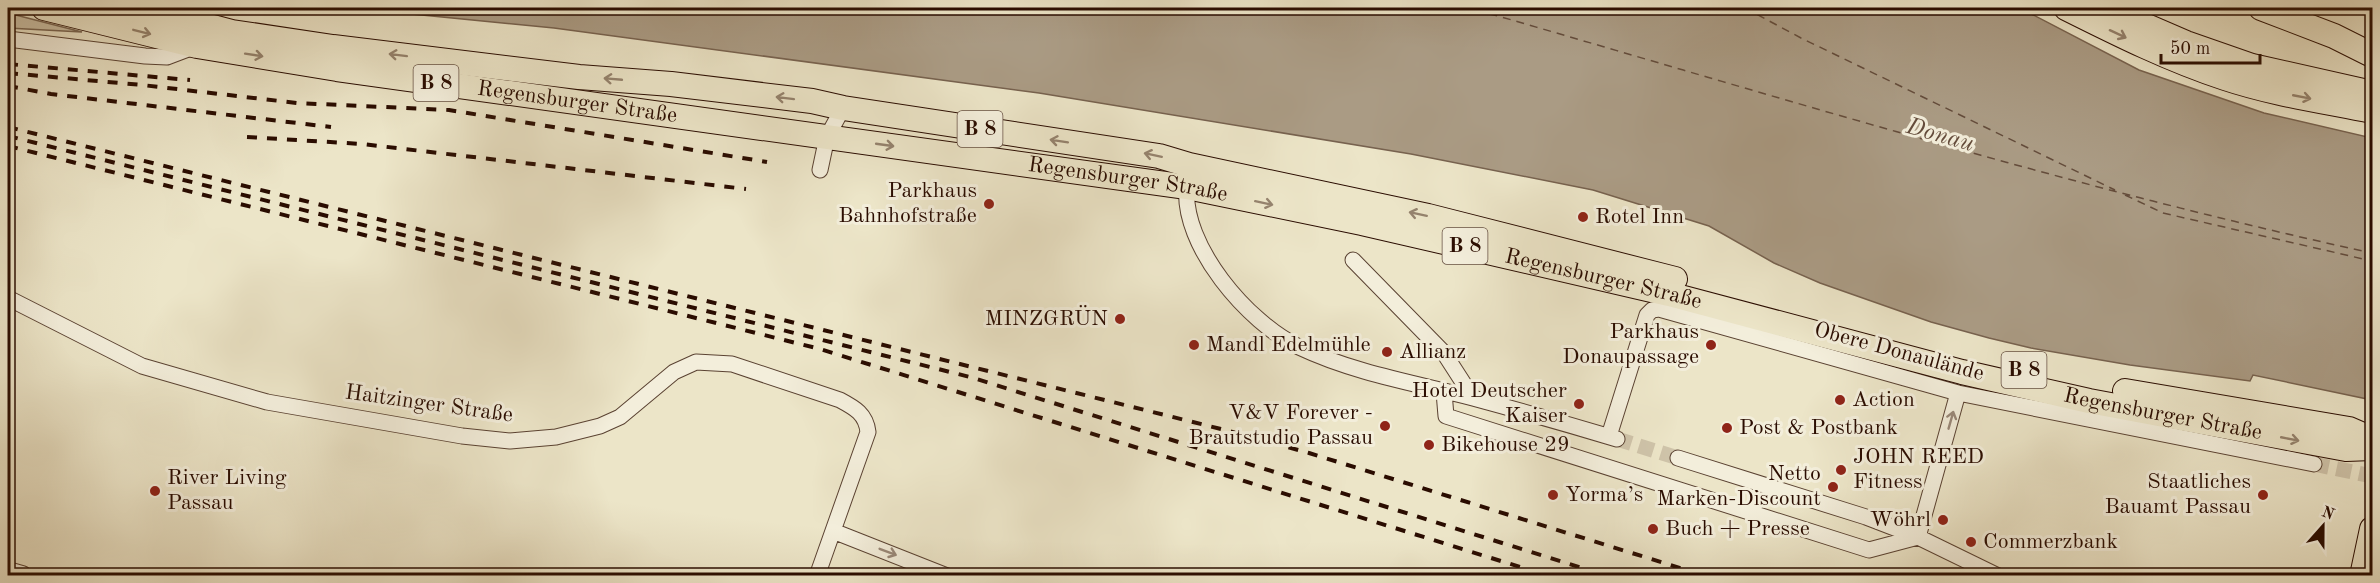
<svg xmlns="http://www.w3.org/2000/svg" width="2380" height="583" font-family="'Old Standard TT',serif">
  <rect width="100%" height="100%" fill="#ece5c8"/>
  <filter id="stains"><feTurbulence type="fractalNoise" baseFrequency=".00333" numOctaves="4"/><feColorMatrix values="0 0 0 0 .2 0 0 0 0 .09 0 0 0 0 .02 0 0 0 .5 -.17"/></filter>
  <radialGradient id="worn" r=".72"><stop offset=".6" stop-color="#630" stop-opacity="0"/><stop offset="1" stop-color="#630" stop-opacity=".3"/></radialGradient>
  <!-- green -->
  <path fill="#cbc0a6" stroke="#7a6653" stroke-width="1.5" d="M8 13 82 32 8 28Z"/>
  <!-- water -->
  <path fill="#aa9b84" stroke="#77624f" stroke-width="1.5" d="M351 8H2020L2139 70 2264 113 2372 138V400L2253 375 2250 381 2130 365 2031 348 1989 338 1931 322 1820 283 1774 263 1709 226 1593 190 1411 154 1039 93 554 28Z"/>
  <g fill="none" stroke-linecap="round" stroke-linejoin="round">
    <!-- ferry -->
    <path stroke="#644c3b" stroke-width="1.5" stroke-dasharray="8 6" stroke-linecap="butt" d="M1462 8 1498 16C1788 100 2077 189 2372 253
      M1745 8 1801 38 2115 190
      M2125 195 2163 213 2372 261"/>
    <!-- minor-tunnel -->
    <path stroke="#cfc4aa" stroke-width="15" stroke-dasharray="15 8" stroke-linecap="butt" d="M1617 439 1678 458
      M2314 464 2372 476"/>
    <!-- minor casing -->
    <g stroke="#5a4232" stroke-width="17">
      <path id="minor" d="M8 39 145 56 167 57 196 46
        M820 170 827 137 843 108
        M1187 187C1181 245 1248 323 1299 347 1354 373 1414 383 1473 398 1521 411 1570 425 1617 439
        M1353 260 1444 353 1473 398
        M8 298 142 366 267 402 462 436 510 441 556 437 600 426 620 417 674 372 696 362 732 364 840 400C855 408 866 414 868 432L817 576
        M1444 392 1446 416 1869 550 1918 537
        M1609 436 1647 315 1652 310 1659 309 1958 393 2314 464
        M1678 458 1866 517 1918 537 1998 576
        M833 531 947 576
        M1918 537 1958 393"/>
    </g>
    <!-- tertiary casing -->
    <g stroke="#5a4232" stroke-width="22">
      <path id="tertiary" d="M8 572 22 576"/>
    </g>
    <!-- primary casing -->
    <g stroke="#2a0c00" stroke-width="26">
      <g id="primary">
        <path id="s1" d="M44 8 197 46 337 69 1187 187 1362 223 1669 294 1962 372 2089 401 2346 449 2372 448"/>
        <path d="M120 8 198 23 232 32 333 47 579 77 671 84 812 101 843 108 1159 156 1189 165 1428 216 1675 279"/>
        <path d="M2066 8C2118 34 2170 60 2225 78 2273 94 2323 101 2372 111"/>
        <path d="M2105 8 2186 43 2252 66 2372 93"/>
        <path d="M2261 8 2334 36 2372 55"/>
        <path d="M2125 391 2349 429 2372 439"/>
        <path d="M2362 576 2372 529"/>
      </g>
    </g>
    <!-- minor -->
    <use href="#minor" stroke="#f3eedb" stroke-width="15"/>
    <!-- tertiary -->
    <use href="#tertiary" stroke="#f3eedb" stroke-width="20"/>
    <!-- primary -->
    <use href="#primary" stroke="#ece5c8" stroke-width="24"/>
    <!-- rail -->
    <path stroke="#2a0c00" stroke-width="4" stroke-dasharray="10 10" stroke-linecap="butt" d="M8 64 190 80
      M8 73 142 85 297 103 449 110 767 162
      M8 86 51 94 331 127
      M8 127 1229 431 1309 453 1706 576
      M8 136 970 377 1608 576
      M247 137 362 144 746 189
      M8 146 820 349 1549 576"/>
  </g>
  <!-- one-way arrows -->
  <defs><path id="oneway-shaft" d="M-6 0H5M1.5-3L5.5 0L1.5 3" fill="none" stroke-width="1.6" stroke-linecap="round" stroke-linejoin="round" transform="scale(1.5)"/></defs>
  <g stroke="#95836e">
    <use href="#oneway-shaft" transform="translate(142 32) rotate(14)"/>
    <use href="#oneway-shaft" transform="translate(2118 34) rotate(25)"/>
    <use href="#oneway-shaft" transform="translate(254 55) rotate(9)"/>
    <use href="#oneway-shaft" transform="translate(398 55) rotate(-173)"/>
    <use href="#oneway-shaft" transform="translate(613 79) rotate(-175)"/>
    <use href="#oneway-shaft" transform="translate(2302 97) rotate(11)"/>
    <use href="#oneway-shaft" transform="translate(785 98) rotate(-173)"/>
    <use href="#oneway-shaft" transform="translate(1059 141) rotate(-171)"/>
    <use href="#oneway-shaft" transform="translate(885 145) rotate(8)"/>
    <use href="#oneway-shaft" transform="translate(1153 155) rotate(-168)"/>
    <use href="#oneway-shaft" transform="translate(1264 203) rotate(12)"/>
    <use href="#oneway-shaft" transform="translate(1418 214) rotate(-168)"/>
    <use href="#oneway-shaft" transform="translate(2290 439) rotate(11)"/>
  </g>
  <g stroke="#998878">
    <use href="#oneway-shaft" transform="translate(1951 420) rotate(-74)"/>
    <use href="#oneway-shaft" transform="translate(888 552) rotate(21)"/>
  </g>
  <!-- markers -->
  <g fill="#8f2418" stroke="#f3eedb" stroke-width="2">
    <circle cx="989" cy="204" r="6"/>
    <circle cx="1583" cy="217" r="6"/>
    <circle cx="1120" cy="319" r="6"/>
    <circle cx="1194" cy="345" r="6"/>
    <circle cx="1711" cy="345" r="6"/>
    <circle cx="1387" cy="352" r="6"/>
    <circle cx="1840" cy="400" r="6"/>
    <circle cx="1579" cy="404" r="6"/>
    <circle cx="1385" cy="426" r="6"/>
    <circle cx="1727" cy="428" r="6"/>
    <circle cx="1429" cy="445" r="6"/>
    <circle cx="1841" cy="470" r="6"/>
    <circle cx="1833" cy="487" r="6"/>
    <circle cx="155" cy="491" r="6"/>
    <circle cx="1553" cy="495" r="6"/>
    <circle cx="2263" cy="495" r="6"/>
    <circle cx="1943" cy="520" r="6"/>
    <circle cx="1653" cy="529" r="6"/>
    <circle cx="1971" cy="542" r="6"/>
  </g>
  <g text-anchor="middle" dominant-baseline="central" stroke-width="6" stroke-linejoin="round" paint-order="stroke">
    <!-- shield labels -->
    <g fill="#f3eedb" stroke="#665042" stroke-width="1.5">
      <rect x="413.5" y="65" width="45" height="36" rx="4.5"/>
      <rect x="957.5" y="111" width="45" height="36" rx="4.5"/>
      <rect x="1442.5" y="228" width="45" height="36" rx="4.5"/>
      <rect x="2001.5" y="352" width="45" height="36" rx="4.5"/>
    </g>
    <g font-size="21" font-weight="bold" fill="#2a0c00">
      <text x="436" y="83">B 8</text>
      <text x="980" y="129">B 8</text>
      <text x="1465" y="246">B 8</text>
      <text x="2024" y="370">B 8</text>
    </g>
    <!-- street labels -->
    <g font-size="22" fill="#2a0c00" stroke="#f3eedb">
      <text stroke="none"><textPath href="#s1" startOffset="542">Regensburger Straße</textPath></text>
      <text stroke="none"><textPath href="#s1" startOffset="1098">Regensburger Straße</textPath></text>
      <text stroke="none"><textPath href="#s1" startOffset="1584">Regensburger Straße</textPath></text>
      <text transform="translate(1899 352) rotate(15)">Obere Donaulände</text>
      <text transform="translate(429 404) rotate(8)">Haitzinger Straße</text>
      <text stroke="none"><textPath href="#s1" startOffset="2160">Regensburger Straße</textPath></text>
    </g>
    <!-- poi labels -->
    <g font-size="22" fill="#2a0c00" stroke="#f3eedb" text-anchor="start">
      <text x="977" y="191" text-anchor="end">Parkhaus<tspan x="977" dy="25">Bahnhofstraße</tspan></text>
      <text x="1595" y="217">Rotel Inn</text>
      <text x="1108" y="319" text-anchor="end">MINZGRÜN</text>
      <text x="1699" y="332" text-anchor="end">Parkhaus<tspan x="1699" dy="25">Donaupassage</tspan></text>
      <text x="1206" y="345">Mandl Edelmühle</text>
      <text x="1399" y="352">Allianz</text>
      <text x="1567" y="391" text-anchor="end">Hotel Deutscher<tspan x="1567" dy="25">Kaiser</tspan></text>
      <text x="1852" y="400">Action</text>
      <text x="1373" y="413" text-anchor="end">V&amp;V Forever -<tspan x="1373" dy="25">Brautstudio Passau</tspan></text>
      <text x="1739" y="428">Post &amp; Postbank</text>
      <text x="1441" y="445">Bikehouse 29</text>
      <text x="1853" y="457">JOHN REED<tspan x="1853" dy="25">Fitness</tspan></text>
      <text x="1821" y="474" text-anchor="end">Netto<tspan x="1821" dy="25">Marken-Discount</tspan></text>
      <text x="167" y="478">River Living<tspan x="167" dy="25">Passau</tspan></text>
      <text x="2251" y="482" text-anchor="end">Staatliches<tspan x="2251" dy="25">Bauamt Passau</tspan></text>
      <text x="1565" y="495">Yorma’s</text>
      <text x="1931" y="520" text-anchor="end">Wöhrl</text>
      <text x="1665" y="529">Buch + Presse</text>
      <text x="1983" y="542">Commerzbank</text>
    </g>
    <!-- water labels -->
    <g font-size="24" font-style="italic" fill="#644c3b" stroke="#f3eedb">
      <text transform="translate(1940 136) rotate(16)">Donau</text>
    </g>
  </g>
  <!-- margin -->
  <rect width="2380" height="583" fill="none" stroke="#ece5c8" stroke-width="30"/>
  <rect x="9" y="9" width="2362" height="565" fill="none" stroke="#2a0c00" stroke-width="3"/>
  <rect x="15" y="15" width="2350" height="553" fill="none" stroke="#2a0c00" stroke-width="1.5"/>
  <!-- north arrow -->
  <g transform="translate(2323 526) rotate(21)" stroke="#f3eedb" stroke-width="4.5" paint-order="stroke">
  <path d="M0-4.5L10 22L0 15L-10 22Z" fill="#2a0c00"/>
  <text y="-9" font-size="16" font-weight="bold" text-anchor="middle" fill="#2a0c00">N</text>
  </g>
  <!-- scale -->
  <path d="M2161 54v9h99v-9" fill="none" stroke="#2a0c00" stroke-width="3"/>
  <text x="2170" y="54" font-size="18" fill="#2a0c00" stroke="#f3eedb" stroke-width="4.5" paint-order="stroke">50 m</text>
  <rect width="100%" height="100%" filter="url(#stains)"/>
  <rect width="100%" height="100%" fill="url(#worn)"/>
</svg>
